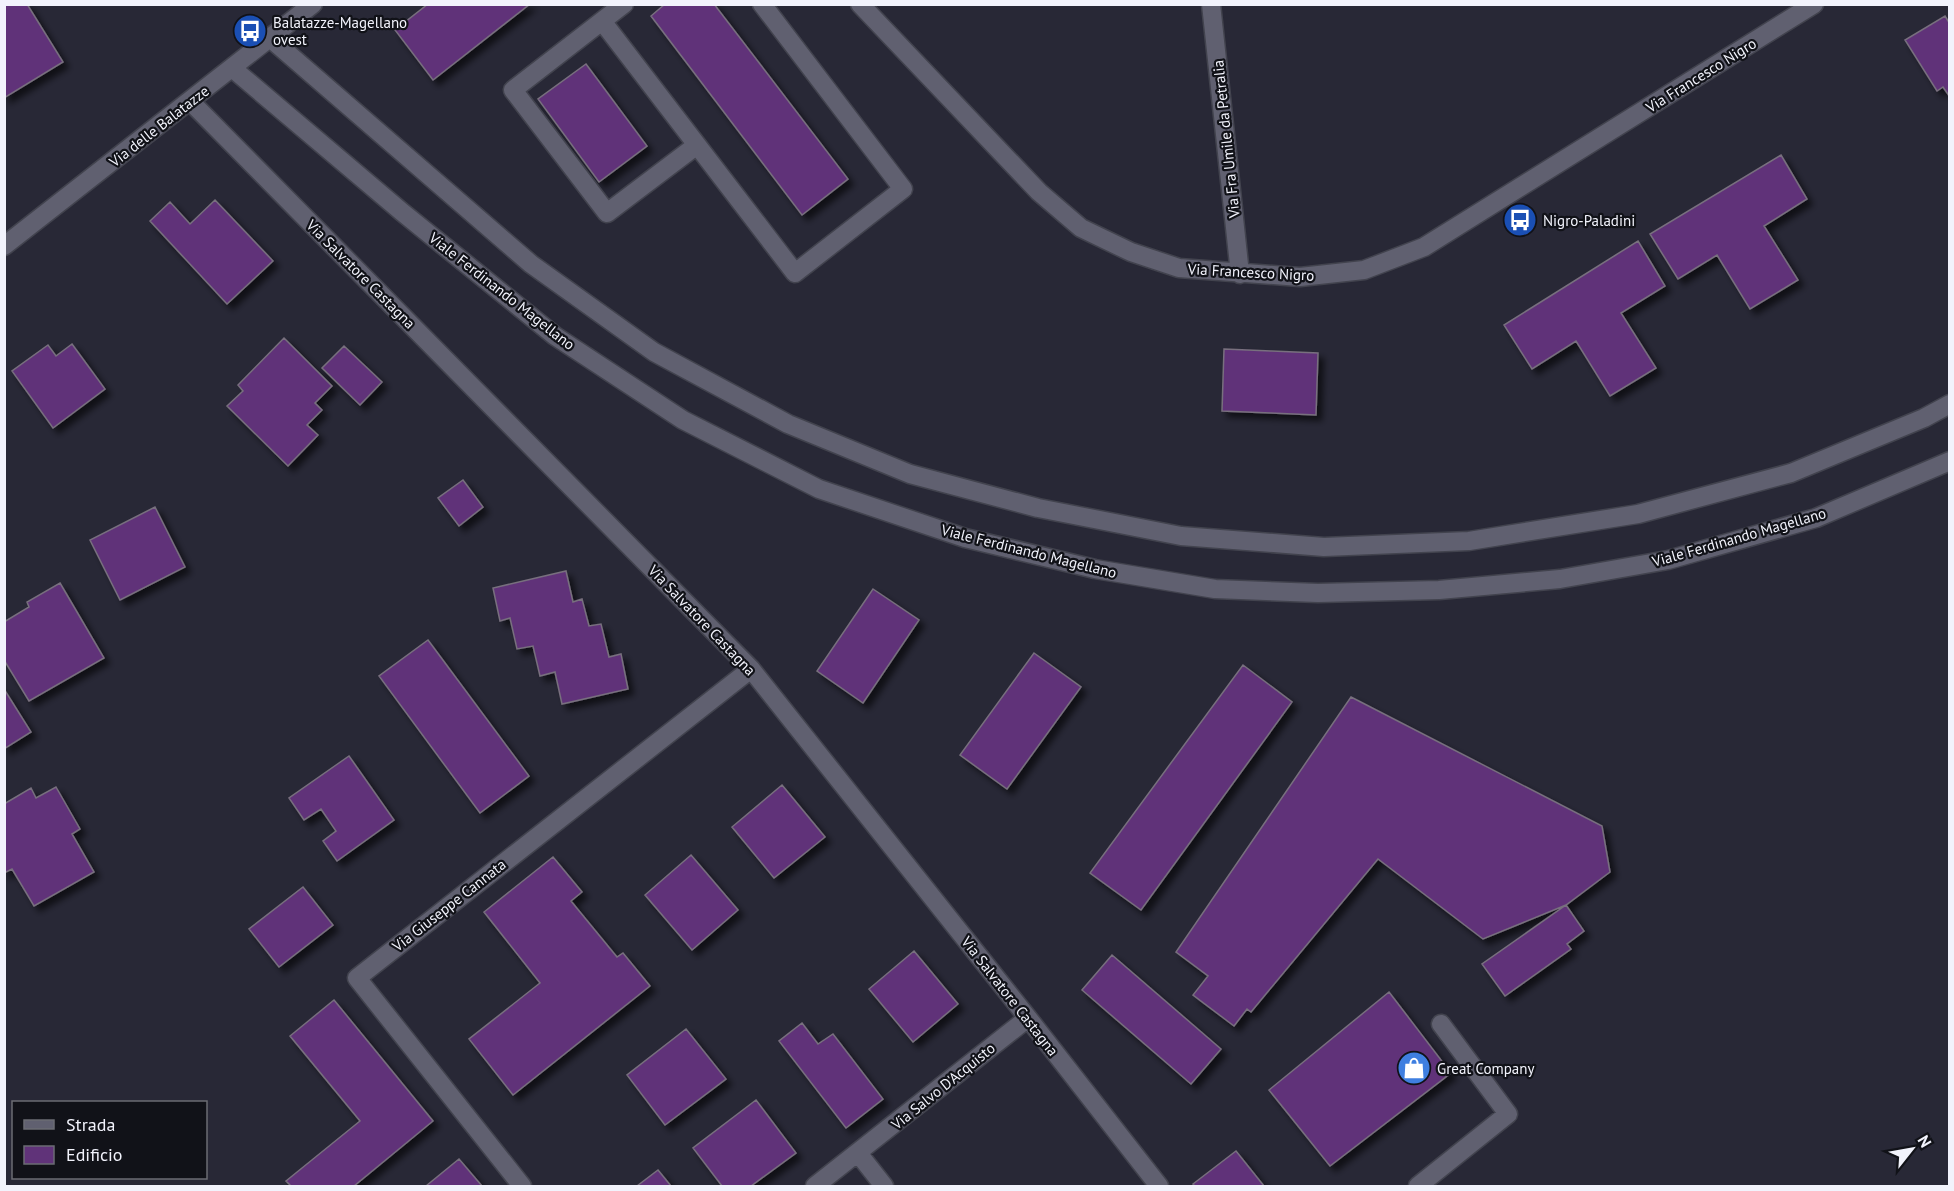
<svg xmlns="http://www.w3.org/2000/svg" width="1954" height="1191" font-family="'PT Sans',sans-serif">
  <defs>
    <filter id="shadow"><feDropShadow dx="5.5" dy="5.5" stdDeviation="3" flood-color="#0009"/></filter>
  </defs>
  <rect width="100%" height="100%" fill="#282836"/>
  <!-- building -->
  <path fill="#603379" stroke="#786f7e" stroke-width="1.5" filter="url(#shadow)" d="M4 4H27L63 62 4 98Z
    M428 4H530L433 80 395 30Z
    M665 4H714L848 179 802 215 651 16Z
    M1945 16 1950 24V97L1943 87 1937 91 1905 40Z
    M586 64 647 146 599 182 538 99Z
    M1781 155 1807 199 1764 226 1798 280 1750 309 1717 255 1678 279 1650 234Z
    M215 200 273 261 227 304 150 221 170 202 190 224Z
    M1638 241 1665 286 1621 313 1656 368 1610 396 1576 341 1532 369 1504 325Z
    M284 338 332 386 315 403 322 410 307 425 318 435 288 466 227 406 243 391 238 385Z
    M72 344 105 389 53 428 12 371 48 345 56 356Z
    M344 346 382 382 360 405 322 368Z
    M1224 349 1318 353 1316 415 1222 411Z
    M463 480 483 507 459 526 438 498Z
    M155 507 185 567 120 600 90 540Z
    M566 571 573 602 582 599 589 626 601 624 609 657 621 654 628 689 562 704 555 672 540 676 533 646 517 649 510 618 500 621 493 588Z
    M60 583 104 658 29 701 4 660V622L29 607 27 602Z
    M873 589 919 620 863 703 817 671Z
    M428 640 529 776 480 813 379 676Z
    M1034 653 1081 687 1007 789 960 755Z
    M1243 665 1292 702 1141 910 1090 873Z
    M4 689 31 732 4 749Z
    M1351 697 1602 826 1610 872 1566 905 1483 939 1378 859 1251 1012 1247 1009 1234 1026 1193 995 1208 976 1176 952Z
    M349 756 394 820 337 861 323 841 336 831 321 809 304 820 289 798Z
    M782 785 825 837 774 878 732 827Z
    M56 787 80 829 72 834 94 872 34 906 12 869 4 873V804L31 788 36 798Z
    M691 855 738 910 692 950 645 895Z
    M553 857 582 892 571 901 617 957 623 953 650 986 513 1095 469 1039 540 983 484 912Z
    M303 887 333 925 279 967 249 929Z
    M1566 905 1584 931 1567 944 1571 949 1505 996 1482 964Z
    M914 951 958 1004 913 1042 869 989Z
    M1112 955 1221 1049 1191 1084 1082 990Z
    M1389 992 1451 1073 1330 1166 1269 1090Z
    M334 1000 433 1121 354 1186H291L286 1181 360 1121 290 1036Z
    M802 1023 818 1044 833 1034 883 1099 846 1128 779 1041Z
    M686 1029 726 1079 665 1125 627 1075Z
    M756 1100 796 1153 751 1186H722L693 1148Z
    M1236 1151 1264 1186H1195L1193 1184Z
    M459 1159 482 1186H426Z
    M658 1170 671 1186H637Z"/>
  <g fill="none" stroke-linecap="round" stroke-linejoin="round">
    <!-- minor casing -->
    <g stroke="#42434e" stroke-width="21">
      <path id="minor" d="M624 4 513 90 607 213 697 145
        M860 4 1039 192 1081 228 1131 252 1179 268 1300 277 1364 270 1424 247 1814 4
        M1211 4 1240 274
        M602 21 795 273 903 189 762 4
        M270 38 531 264 654 352 788 424 910 474 1038 508 1181 536 1324 547 1469 541 1638 514 1791 473 1924 418 1950 404
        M232 68 402 212 555 336 683 420 819 489 965 538 1095 569 1215 589 1318 593 1439 590 1560 579 1668 560 1816 518 1950 461
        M191 102 751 669 1028 1018 1159 1186
        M4 246 313 4
        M858 1153 884 1186
        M522 1186 357 978 751 669
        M815 1186 1028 1018
        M1418 1186 1508 1114 1441 1024"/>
    </g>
    <!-- minor -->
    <use href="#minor" stroke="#606070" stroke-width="18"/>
  </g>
  <!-- icons -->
  <defs>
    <g id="bus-disc" transform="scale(1.725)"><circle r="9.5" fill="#1a4fb4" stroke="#111218"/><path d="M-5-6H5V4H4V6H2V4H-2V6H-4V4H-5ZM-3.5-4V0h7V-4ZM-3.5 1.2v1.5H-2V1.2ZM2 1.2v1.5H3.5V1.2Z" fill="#fff"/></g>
    <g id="shop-disc" transform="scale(1.725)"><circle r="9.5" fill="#3f7fe0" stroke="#111218"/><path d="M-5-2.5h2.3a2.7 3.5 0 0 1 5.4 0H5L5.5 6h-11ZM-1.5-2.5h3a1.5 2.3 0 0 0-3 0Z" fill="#fff"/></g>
  </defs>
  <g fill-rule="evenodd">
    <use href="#bus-disc" x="250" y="31"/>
    <use href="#bus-disc" x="1520" y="220"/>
    <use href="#shop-disc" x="1414" y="1068"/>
  </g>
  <g text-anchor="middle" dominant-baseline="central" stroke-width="4.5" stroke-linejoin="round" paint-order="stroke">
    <!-- poi labels -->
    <g font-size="15" fill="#f2f3fc" stroke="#111218" text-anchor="start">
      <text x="273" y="22">Balatazze-Magellano<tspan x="273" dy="17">ovest</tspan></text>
      <text x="1543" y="220">Nigro-Paladini</text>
      <text x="1437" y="1068">Great Company</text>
    </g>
    <!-- street labels -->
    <g font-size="15" fill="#f2f3fc" stroke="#111218">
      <text transform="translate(1701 75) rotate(-32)">Via Francesco Nigro</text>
      <text transform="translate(159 126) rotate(-38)">Via delle Balatazze</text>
      <text transform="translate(1226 139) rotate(-96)">Via Fra Umile da Petralia</text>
      <text transform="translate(1251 272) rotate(3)">Via Francesco Nigro</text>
      <text transform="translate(361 274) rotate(45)">Via Salvatore Castagna</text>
      <text transform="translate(502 291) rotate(38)">Viale Ferdinando Magellano</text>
      <text transform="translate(1739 537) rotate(-16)">Viale Ferdinando Magellano</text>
      <text transform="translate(1029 551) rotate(14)">Viale Ferdinando Magellano</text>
      <text transform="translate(702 620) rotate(46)">Via Salvatore Castagna</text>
      <text transform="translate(449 905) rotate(-38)">Via Giuseppe Cannata</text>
      <text transform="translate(1010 996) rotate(52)">Via Salvatore Castagna</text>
      <text transform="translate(943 1086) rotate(-39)">Via Salvo D'Acquisto</text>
    </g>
  </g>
  <!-- border -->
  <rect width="1954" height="1191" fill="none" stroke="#f2f3fc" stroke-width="12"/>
  <!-- legend -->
  <rect x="12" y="1101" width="195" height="78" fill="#111218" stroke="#6b6c73" stroke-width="1.5"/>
  <rect x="24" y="1120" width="30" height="9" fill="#606070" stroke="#6b6c73" stroke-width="1.5"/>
  <text x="66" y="1131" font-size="18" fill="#f2f3fc">Strada</text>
  <rect x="24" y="1146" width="30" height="18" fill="#603379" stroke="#6b6c73" stroke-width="1.5"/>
  <text x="66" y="1161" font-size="18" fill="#f2f3fc">Edificio</text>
  <!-- north arrow -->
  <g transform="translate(1912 1149) rotate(59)" stroke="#111218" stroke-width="4.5" paint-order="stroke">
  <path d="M0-4.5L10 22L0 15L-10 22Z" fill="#f2f3fc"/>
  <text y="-9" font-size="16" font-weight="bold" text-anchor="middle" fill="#f2f3fc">N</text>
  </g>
</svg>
